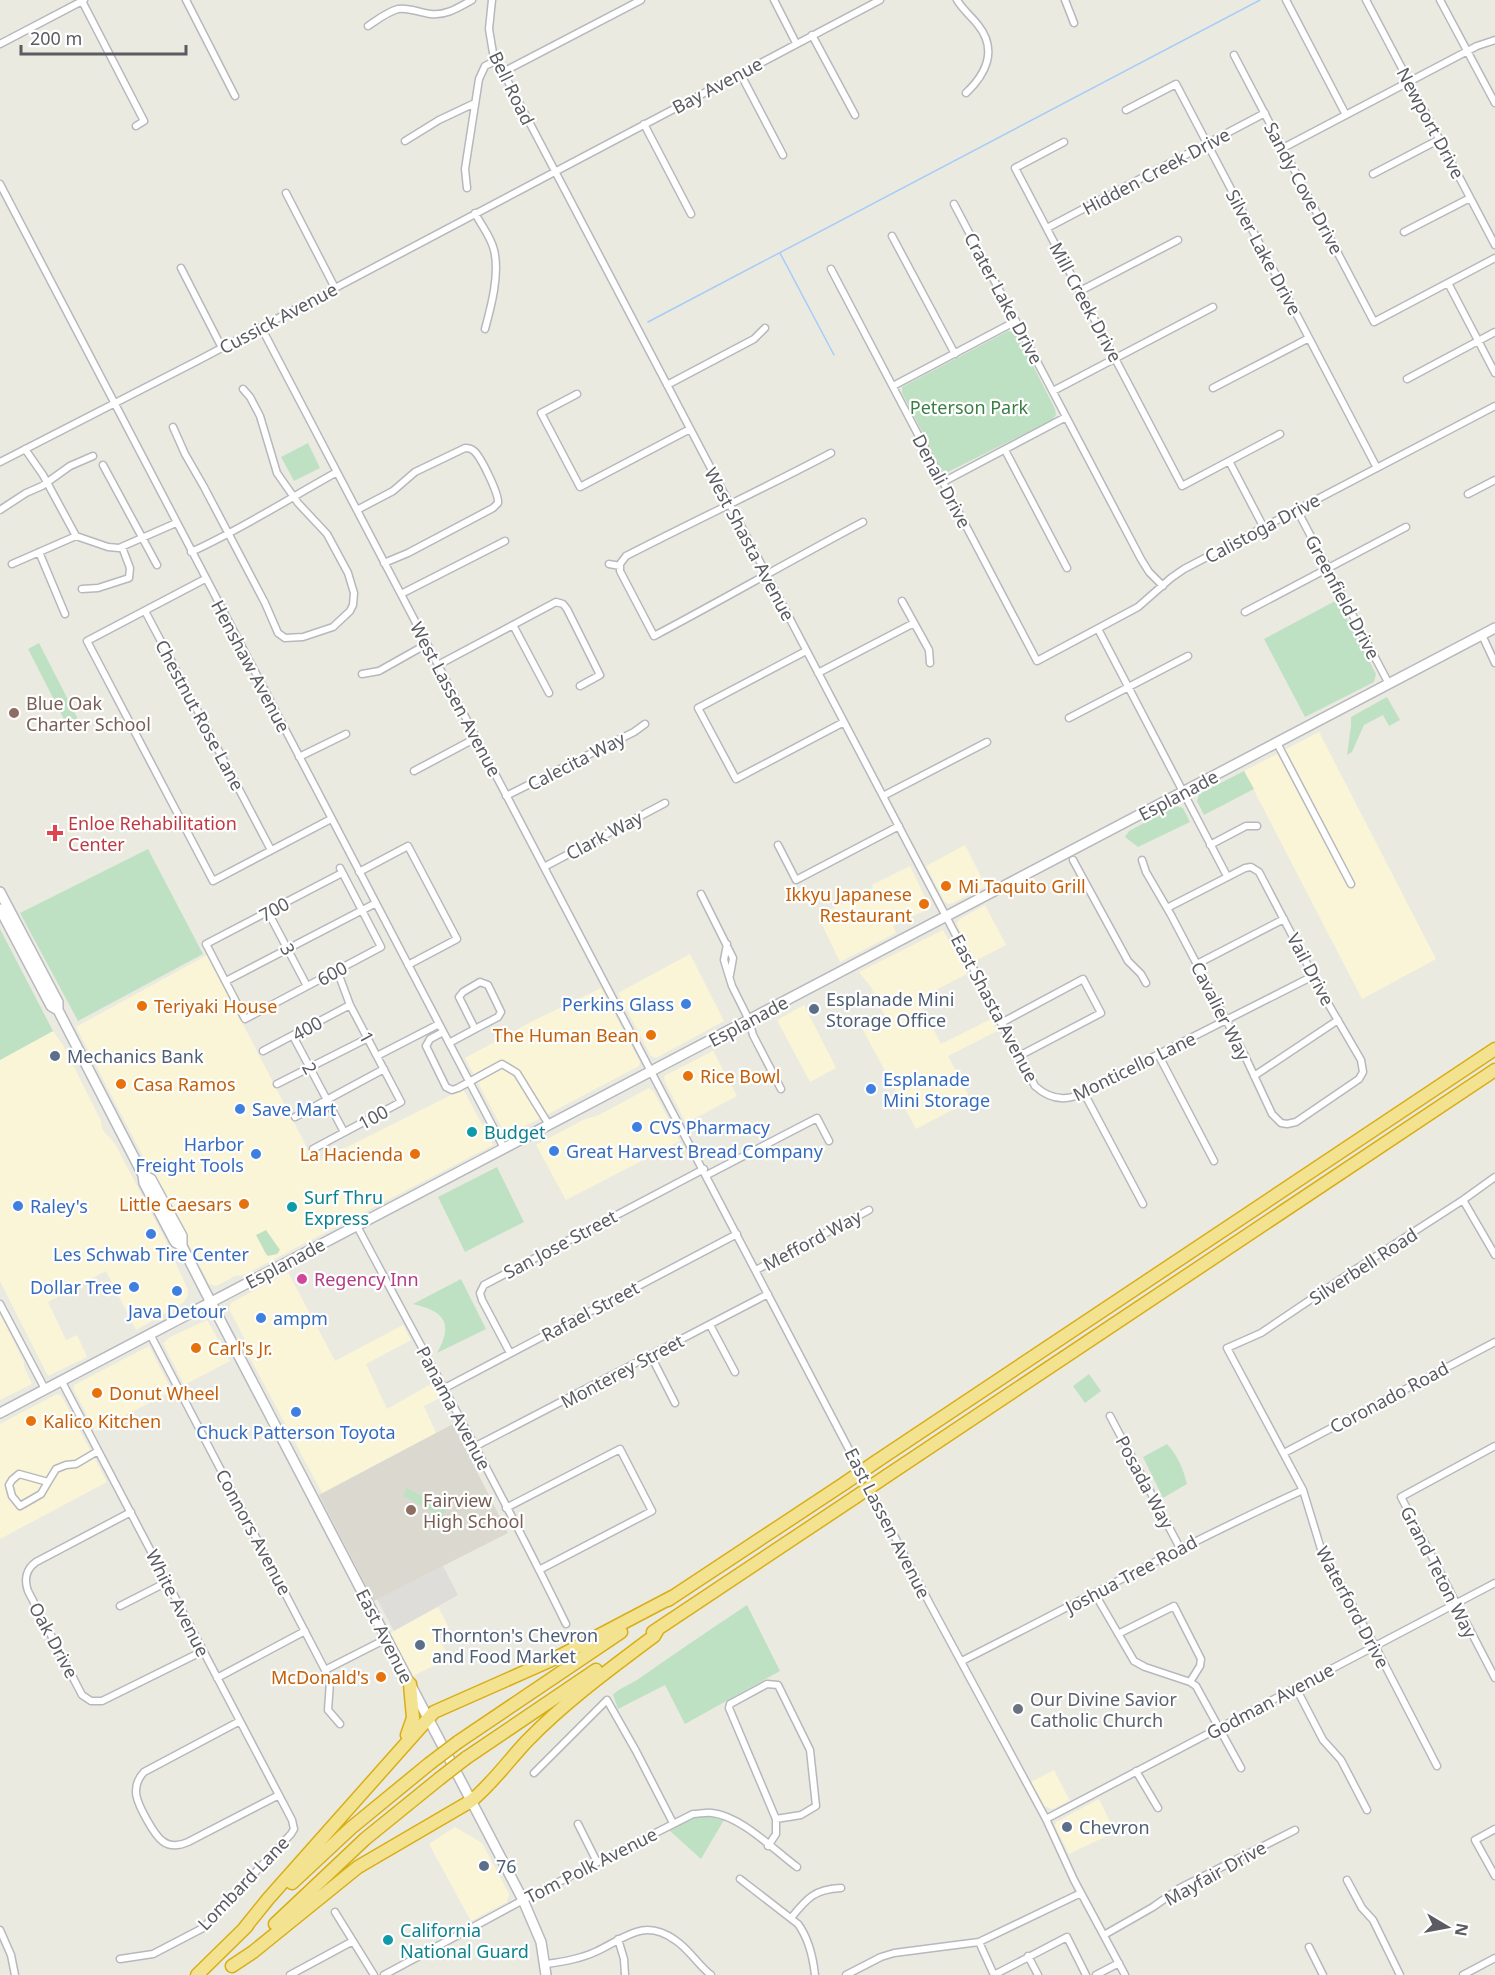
<svg xmlns="http://www.w3.org/2000/svg" width="1495" height="1975" font-family="'Noto Sans',sans-serif">
  <rect width="100%" height="100%" fill="#ebeae1"/>
  <!-- commercial -->
  <path fill="#faf5d7" d="M1319 732 1436 959 1362 999 1244 771Z
    M965 845 986 886 953 903 948 904 944 901 926 866Z
    M910 866 930 908 893 926 896 933 840 962 818 916 873 888 872 885Z
    M985 905 1006 945 975 961 958 928 957 923 960 919Z
    M943 930 967 974 918 999 941 1044 991 1019 997 1031 948 1056 971 1100 916 1129 862 1028 885 1016 871 987 859 972Z
    M690 954 724 1021 656 1058 651 1056 618 993Z
    M207 955 315 1163 463 1089 493 1145 244 1275 235 1276 216 1286 209 1284 76 1027Z
    M601 988 640 1062 639 1066 512 1133 503 1130 465 1058 531 1022Z
    M804 1005 836 1068 810 1082 777 1020Z
    M53 1031 63 1045 101 1121 102 1129 115 1144 165 1239 188 1290 187 1297 183 1303 136 1330 106 1271 48 1302 66 1340 77 1335 87 1357 48 1376 0 1281V1060Z
    M713 1051 737 1096 686 1123 665 1082 664 1076Z
    M649 1088 654 1092 680 1141 566 1200 536 1145 585 1119 597 1116Z
    M288 1272 335 1361 403 1325 411 1340 366 1364 387 1409 433 1383 440 1398 424 1406 436 1433 322 1493 247 1352 244 1338 229 1309 231 1303Z
    M0 1314 24 1362V1367L32 1384 0 1400Z
    M207 1320 230 1361 184 1385 163 1343 170 1337Z
    M149 1346 172 1391 95 1431 74 1390V1385Z
    M57 1394 61 1395 107 1482 0 1539V1424Z
    M438 1607 449 1628 437 1635 449 1658 413 1676 390 1633Z
    M1054 1770 1070 1801 1052 1809 1044 1806 1031 1782Z
    M1099 1799 1115 1832 1069 1854 1055 1826 1056 1822Z
    M455 1827 482 1843 509 1894 507 1902 471 1921 429 1844Z"/>
  <!-- industrial -->
  <path fill="#dfddd9" d="M443 1566 458 1595 394 1631 377 1599Z"/>
  <!-- education -->
  <path fill="#dbd9cf" d="M453 1424 508 1533 374 1601 319 1495Z"/>
  <!-- green -->
  <path fill="#bfe1c3" d="M1008 331 1014 332 1017 334 1055 409 1056 415 1052 420 946 473 942 470 902 393V387Z
    M308 443 320 468 294 481 281 457Z
    M1337 600 1376 674 1374 682 1305 717 1264 639Z
    M39 643 82 727 71 733 28 649Z
    M1387 697 1400 720 1389 726 1383 715 1364 725 1352 752 1347 755 1351 726V717Z
    M1244 771 1254 789 1204 815 1197 801 1199 794Z
    M1176 806 1183 808 1190 822 1138 847 1125 837 1129 831Z
    M148 849 203 954 78 1021 20 913Z
    M0 929 53 1031 0 1060Z
    M497 1167 524 1222 465 1252 438 1197Z
    M266 1230 280 1250 277 1254 268 1256 266 1254 256 1235Z
    M461 1279 486 1329 437 1353C454 1323 444 1311 413 1304Z
    M1089 1374 1101 1391 1085 1403 1073 1386Z
    M1167 1444C1178 1456 1183 1468 1187 1484L1163 1498 1143 1457Z
    M406 1488 447 1508 442 1517 403 1496Z
    M747 1605 780 1671 685 1724 665 1685 618 1709 613 1695C619 1688 631 1684 640 1678 675 1653 711 1629 747 1605Z
    M704 1816 724 1820 701 1859 669 1830 691 1817Z"/>
  <g fill="none" stroke-linecap="round" stroke-linejoin="round">
    <!-- stream -->
    <path stroke="#a6ccf7" stroke-width="1.5" d="M780 253 834 355
      M648 322 1260 0"/>
    <!-- minor casing -->
    <g stroke="#b7b8bd" stroke-width="9">
      <path id="minor" d="M186 0 235 96
        M492 0 489 29 493 53 1035 1086C1047 1097 1061 1101 1076 1096L1313 976
        M774 0 796 43
        M957 0C963 10 971 16 978 25 998 50 986 74 966 93
        M1065 0 1074 23
        M1286 0 1346 115
        M1366 0 1495 245
        M1440 0 1495 103
        M82 1 144 121 136 126
        M368 26C377 20 387 12 398 9 409 7 420 13 431 14 446 16 459 7 472 0
        M812 35 855 115
        M0 44 84 0
        M1234 55 1374 322 1495 258
        M503 72 641 0
        M740 73 783 155
        M1126 110 1176 84 1377 468
        M644 124 691 214
        M405 141 439 120 475 103
        M1064 142 1015 168 1182 486 1280 434
        M1283 148 1477 46 1495 40
        M1373 174 1440 139
        M0 184 504 1148
        M467 188 465 169 479 79 485 66 497 60
        M286 193 335 288
        M954 204 1141 559 1149 572 1163 586
        M475 213C481 225 491 237 494 250 500 274 491 307 485 329
        M1047 228 1265 113
        M1404 232 1470 198
        M892 236 955 354
        M181 268 222 348
        M831 269 1037 661 1138 607 1171 578 1184 569 1495 406
        M1448 283 1495 373
        M1080 291 1178 240
        M261 327 931 1606 1046 1819 1074 1880 1125 1975
        M1407 379 1495 332
        M667 385 754 339 765 328
        M893 386 1016 321
        M1213 388 1309 338
        M1053 391 1213 307
        M577 394 541 413 580 487 690 429
        M173 427 185 454 204 487 265 603 278 633 285 638 303 637 333 627 350 611 353 605 354 593 348 573 327 534 298 503 277 473 260 416 250 397 243 389
        M25 449 43 475 76 536 108 547 119 548 176 523
        M1005 450 1067 568
        M831 453C763 489 694 521 626 556L620 564V571L654 636C724 599 793 559 863 522
        M1229 461 1264 528
        M0 462 197 361 880 0
        M103 465 157 565
        M943 482 1066 417
        M1468 494 1495 480
        M0 510 26 493 42 486 70 466 93 456
        M357 510 393 491 415 472 465 448C468 448 471 448 474 451 481 457 499 494 498 503L493 508 408 553 384 563
        M1297 510 1389 684
        M39 552 65 614
        M191 552C242 529 288 499 337 472
        M12 564 76 536
        M609 564 620 566
        M205 579 87 641 213 881 331 819
        M82 589 98 588 129 578 130 568 122 547
        M401 594 505 541
        M902 601 929 650 930 663
        M145 611 271 850
        M1245 612 1406 527
        M513 625 549 693
        M1098 629 1227 876
        M1482 635 1495 663
        M806 651 698 708 736 779 844 722
        M438 665 556 602 563 604 567 609 600 675 580 686
        M818 673 914 623
        M362 674 379 671 427 644
        M1069 718 1188 656
        M1277 743 1351 884
        M299 757 346 734
        M414 771 476 738
        M506 796 634 732 645 724
        M883 796 987 742
        M778 845 796 880 899 826
        M1210 845 1246 826H1257
        M1073 860 1128 961 1141 974 1146 983
        M1142 860 1146 872 1171 915 1244 1054 1272 1114 1281 1123 1287 1124 1296 1122 1359 1079 1363 1072 1361 1060 1326 1000 1259 872 1251 867 1245 868 1167 908
        M544 867 665 803
        M340 868 381 947 245 1019 206 944 342 873
        M359 872 408 846 457 939 408 965
        M701 894 733 958 730 975
        M268 912 307 986
        M727 944 724 960 732 986 749 1020 753 1035 781 1089
        M1197 964 1284 919
        M226 981 376 903
        M480 982 488 985 501 1012 498 1017 475 1029 459 997 463 992Z
        M1001 1023 1083 979 1101 1013 1019 1056
        M443 1032 430 1039 426 1046 446 1087 452 1090 458 1088 502 1064 517 1073 549 1125
        M293 1036 344 1132
        M449 1043 475 1029
        M263 1051 350 1005
        M1158 1054 1214 1161
        M377 1056 439 1024
        M1254 1076 1338 1020
        M277 1084 368 1038
        M1084 1093 1143 1204
        M295 1117 384 1069
        M313 1149 401 1102 350 1005 337 970
        M707 1175 817 1118 829 1141
        M1463 1200 1495 1255
        M357 1226C427 1358 500 1489 566 1624
        M756 1270 869 1210
        M0 1304 45 1389
        M710 1325 735 1372
        M150 1334 325 1670 330 1682 328 1710 340 1724
        M510 1353 482 1300 480 1293 484 1285 704 1169
        M651 1356 675 1403
        M61 1380 292 1820 294 1829 291 1834 203 1928 153 1954 120 1959
        M443 1389 737 1234
        M1110 1416 1180 1548
        M1495 1446 1401 1497 1495 1678
        M474 1447 768 1294
        M1284 1453 1495 1342
        M19 1474 48 1482 41 1494 20 1506 12 1496 9 1485 12 1480Z
        M48 1482 56 1469 66 1465 76 1464 98 1451
        M506 1508 620 1449 652 1511 539 1570
        M131 1512 36 1562C26 1569 24 1580 28 1591L82 1695 91 1701H102L203 1651
        M1095 1594 1134 1661 1145 1667 1190 1682 1196 1686 1241 1768
        M120 1606 167 1582
        M1118 1634 1174 1606 1201 1659 1200 1666 1190 1682
        M962 1661C1075 1604 1187 1543 1303 1490
        M325 1670 386 1639
        M217 1678 305 1631
        M1296 1688 1323 1740 1341 1760 1367 1810
        M240 1721 144 1772C129 1788 138 1804 147 1820 157 1838 166 1852 188 1842L279 1795
        M1437 1766 1375 1646 1321 1549 1303 1490 1227 1348 1261 1333 1353 1271 1463 1200 1495 1177
        M1136 1771 1158 1808
        M534 1773 607 1700 636 1751 673 1823
        M1046 1819 1495 1583
        M578 1824 597 1862
        M1495 1829 1475 1840 1495 1876
        M768 1846 776 1834V1819L729 1708 730 1704 767 1684 778 1685 810 1750 816 1806 801 1815 776 1819
        M740 1879 798 1924C809 1939 813 1957 815 1975
        M1347 1880 1362 1908 1373 1920 1400 1975
        M335 1912 374 1975
        M791 1918C807 1898 815 1889 841 1888
        M0 1930 11 1955 15 1975
        M1104 1935 1153 1907 1180 1888 1295 1830
        M618 1939 624 1959 625 1975
        M979 1942 994 1975
        M1309 1947 1323 1975
        M1028 1956 1038 1975
        M546 1964C562 1962 580 1959 595 1952 624 1939 643 1917 675 1940 689 1949 698 1965 711 1975
        M290 1975 353 1941
        M384 1975 523 1900 693 1814C699 1814 706 1812 712 1813 741 1816 774 1850 797 1867
        M846 1975 881 1957 894 1953 979 1942 1081 1893
        M994 1975 1067 1937 1086 1975
        M1096 1975 1119 1963
        M1463 1975 1495 1958"/>
    </g>
    <!-- secondary casing -->
    <g stroke="#b7b9bf" stroke-width="12">
      <path id="secondary" d="M0 892 58 1002V1010L143 1175 144 1183 175 1242 182 1246
        M0 909 51 1006 58 1010
        M143 1175 151 1179 182 1236V1246L205 1291 523 1900 541 1942 546 1975
        M0 1413 1495 628"/>
    </g>
    <!-- motorway casing -->
    <g stroke="#d9ae14" stroke-width="15">
      <path id="motorway" d="M877 1461 1495 1049
        M888 1475 1495 1070
        M668 1600 845 1483
        M653 1632 854 1498
        M407 1735 413 1718 410 1684
        M458 1742 621 1632
        M466 1758 596 1670
        M292 1883 351 1828 429 1764
        M275 1924 365 1839 439 1779
        M243 1930 268 1899 434 1712 556 1658 674 1596
        M232 1966 253 1952 358 1867 471 1801C492 1784 508 1761 527 1741 566 1701 610 1669 654 1636L658 1629
        M197 1975 247 1926"/>
    </g>
    <!-- minor -->
    <use href="#minor" stroke="#fff" stroke-width="6"/>
    <!-- secondary -->
    <use href="#secondary" stroke="#fff" stroke-width="9"/>
    <!-- motorway -->
    <use href="#motorway" stroke="#f3e391" stroke-width="12"/>
    <!-- motorway-bridge casing -->
    <g stroke="#d9ae14" stroke-width="15" stroke-linecap="butt">
      <path id="motorway-bridge" d="M845 1483 877 1461
        M854 1498 888 1475
        M429 1764 458 1742
        M439 1779 466 1758"/>
    </g>
    <!-- motorway-bridge -->
    <use href="#motorway-bridge" stroke="#f3e391" stroke-width="12"/>
  </g>
  <!-- markers -->
  <g fill="#8d6e63" stroke="#fff" stroke-width="2">
    <circle cx="14" cy="713" r="6"/>
    <circle cx="411" cy="1510" r="6"/>
  </g>
  <path fill="#e0444e" stroke="#fff" stroke-width="2" d="M52 824h6v6h6v6h-6v6h-6v-6h-6v-6h6z"/>
  <g fill="#e8710a" stroke="#fff" stroke-width="2">
    <circle cx="946" cy="886" r="6"/>
    <circle cx="924" cy="904" r="6"/>
    <circle cx="142" cy="1006" r="6"/>
    <circle cx="651" cy="1035" r="6"/>
    <circle cx="688" cy="1076" r="6"/>
    <circle cx="121" cy="1084" r="6"/>
    <circle cx="415" cy="1154" r="6"/>
    <circle cx="244" cy="1204" r="6"/>
    <circle cx="196" cy="1348" r="6"/>
    <circle cx="97" cy="1393" r="6"/>
    <circle cx="31" cy="1421" r="6"/>
    <circle cx="381" cy="1677" r="6"/>
  </g>
  <g fill="#3f7fe0" stroke="#fff" stroke-width="2">
    <circle cx="686" cy="1004" r="6"/>
    <circle cx="871" cy="1089" r="6"/>
    <circle cx="240" cy="1109" r="6"/>
    <circle cx="637" cy="1127" r="6"/>
    <circle cx="554" cy="1151" r="6"/>
    <circle cx="256" cy="1154" r="6"/>
    <circle cx="18" cy="1206" r="6"/>
    <circle cx="151" cy="1234" r="6"/>
    <circle cx="134" cy="1287" r="6"/>
    <circle cx="177" cy="1291" r="6"/>
    <circle cx="261" cy="1318" r="6"/>
    <circle cx="296" cy="1412" r="6"/>
  </g>
  <g fill="#5c6f8a" stroke="#fff" stroke-width="2">
    <circle cx="814" cy="1009" r="6"/>
    <circle cx="55" cy="1056" r="6"/>
    <circle cx="420" cy="1645" r="6"/>
    <circle cx="1067" cy="1827" r="6"/>
    <circle cx="484" cy="1866" r="6"/>
  </g>
  <g fill="#0f9aa8" stroke="#fff" stroke-width="2">
    <circle cx="472" cy="1132" r="6"/>
    <circle cx="292" cy="1207" r="6"/>
    <circle cx="388" cy="1940" r="6"/>
  </g>
  <circle fill="#d1479c" stroke="#fff" stroke-width="2" cx="302" cy="1279" r="6"/>
  <circle fill="#6b7280" stroke="#fff" stroke-width="2" cx="1018" cy="1709" r="6"/>
  <g text-anchor="middle" dominant-baseline="central" stroke-width="4.5" stroke-linejoin="round" paint-order="stroke">
    <!-- street labels -->
    <g font-size="18" fill="#5a5c61" stroke="#fff">
      <text transform="translate(717 85) rotate(-28)">Bay Avenue</text>
      <text transform="translate(512 88) rotate(64)">Bell Road</text>
      <text transform="translate(1431 123) rotate(62)">Newport Drive</text>
      <text transform="translate(1156 171) rotate(-28)">Hidden Creek Drive</text>
      <text transform="translate(1304 188) rotate(62)">Sandy Cove Drive</text>
      <text transform="translate(1264 252) rotate(62)">Silver Lake Drive</text>
      <text transform="translate(1004 298) rotate(62)">Crater Lake Drive</text>
      <text transform="translate(1086 302) rotate(62)">Mill Creek Drive</text>
      <text transform="translate(278 318) rotate(-28)">Cussick Avenue</text>
      <text transform="translate(942 481) rotate(62)">Denali Drive</text>
      <text transform="translate(1262 528) rotate(-28)">Calistoga Drive</text>
      <text transform="translate(750 544) rotate(62)">West Shasta Avenue</text>
      <text transform="translate(1343 597) rotate(62)">Greenfield Drive</text>
      <text transform="translate(251 666) rotate(62)">Henshaw Avenue</text>
      <text transform="translate(456 699) rotate(62)">West Lassen Avenue</text>
      <text transform="translate(200 715) rotate(62)">Chestnut Rose Lane</text>
      <text transform="translate(576 761) rotate(-27)">Calecita Way</text>
      <text transform="translate(1178 795) rotate(-28)">Esplanade</text>
      <text transform="translate(604 835) rotate(-28)">Clark Way</text>
      <text transform="translate(274 909) rotate(-28)">700</text>
      <text transform="translate(288 949) rotate(62)">3</text>
      <text transform="translate(1311 969) rotate(62)">Vail Drive</text>
      <text transform="translate(332 973) rotate(-28)">600</text>
      <text transform="translate(995 1008) rotate(62)">East Shasta Avenue</text>
      <text transform="translate(1221 1011) rotate(63)">Cavalier Way</text>
      <text transform="translate(748 1021) rotate(-28)">Esplanade</text>
      <text transform="translate(307 1028) rotate(-28)">400</text>
      <text transform="translate(367 1037) rotate(62)">1</text>
      <text transform="translate(1134 1066) rotate(-26)">Monticello Lane</text>
      <text transform="translate(310 1068) rotate(62)">2</text>
      <text transform="translate(373 1117) rotate(-28)">100</text>
      <text transform="translate(812 1240) rotate(-28)">Mefford Way</text>
      <text transform="translate(560 1244) rotate(-28)">San Jose Street</text>
      <text transform="translate(285 1263) rotate(-28)">Esplanade</text>
      <text transform="translate(1363 1266) rotate(-33)">Silverbell Road</text>
      <text transform="translate(590 1311) rotate(-28)">Rafael Street</text>
      <text transform="translate(622 1371) rotate(-28)">Monterey Street</text>
      <text transform="translate(1389 1397) rotate(-28)">Coronado Road</text>
      <text transform="translate(454 1408) rotate(62)">Panama Avenue</text>
      <text transform="translate(1145 1482) rotate(62)">Posada Way</text>
      <text transform="translate(888 1523) rotate(63)">East Lassen Avenue</text>
      <text transform="translate(254 1532) rotate(62)">Connors Avenue</text>
      <text transform="translate(1439 1572) rotate(63)">Grand Teton Way</text>
      <text transform="translate(1131 1574) rotate(-28)">Joshua Tree Road</text>
      <text transform="translate(178 1603) rotate(63)">White Avenue</text>
      <text transform="translate(1353 1607) rotate(62)">Waterford Drive</text>
      <text transform="translate(385 1636) rotate(63)">East Avenue</text>
      <text transform="translate(54 1640) rotate(62)">Oak Drive</text>
      <text transform="translate(1270 1701) rotate(-28)">Godman Avenue</text>
      <text transform="translate(591 1865) rotate(-27)">Tom Polk Avenue</text>
      <text transform="translate(1215 1873) rotate(-29)">Mayfair Drive</text>
      <text transform="translate(243 1883) rotate(-46)">Lombard Lane</text>
    </g>
    <!-- park labels -->
    <g font-size="18" fill="#3b7e45" stroke="#fff">
      <text x="969" y="407">Peterson Park</text>
    </g>
    <!-- education labels -->
    <g font-size="18" fill="#785e54" stroke="#fff" text-anchor="start">
      <text x="26" y="703">Blue Oak<tspan x="26" dy="21">Charter School</tspan></text>
      <text x="423" y="1500">Fairview<tspan x="423" dy="21">High School</tspan></text>
    </g>
    <!-- health labels -->
    <g font-size="18" fill="#be3a42" stroke="#fff" text-anchor="start">
      <text x="68" y="823">Enloe Rehabilitation<tspan x="68" dy="21">Center</tspan></text>
    </g>
    <!-- food labels -->
    <g font-size="18" fill="#c56008" stroke="#fff" text-anchor="start">
      <text x="958" y="886">Mi Taquito Grill</text>
      <text x="912" y="894" text-anchor="end">Ikkyu Japanese<tspan x="912" dy="21">Restaurant</tspan></text>
      <text x="154" y="1006">Teriyaki House</text>
      <text x="639" y="1035" text-anchor="end">The Human Bean</text>
      <text x="700" y="1076">Rice Bowl</text>
      <text x="133" y="1084">Casa Ramos</text>
      <text x="403" y="1154" text-anchor="end">La Hacienda</text>
      <text x="232" y="1204" text-anchor="end">Little Caesars</text>
      <text x="208" y="1348">Carl's Jr.</text>
      <text x="109" y="1393">Donut Wheel</text>
      <text x="43" y="1421">Kalico Kitchen</text>
      <text x="369" y="1677" text-anchor="end">McDonald's</text>
    </g>
    <!-- service labels -->
    <g font-size="18" fill="#4e5e75" stroke="#fff" text-anchor="start">
      <text x="826" y="999">Esplanade Mini<tspan x="826" dy="21">Storage Office</tspan></text>
      <text x="67" y="1056">Mechanics Bank</text>
      <text x="432" y="1635">Thornton's Chevron<tspan x="432" dy="21">and Food Market</tspan></text>
      <text x="1079" y="1827">Chevron</text>
      <text x="496" y="1866">76</text>
    </g>
    <!-- shop labels -->
    <g font-size="18" fill="#366cbe" stroke="#fff" text-anchor="start">
      <text x="674" y="1004" text-anchor="end">Perkins Glass</text>
      <text x="883" y="1079">Esplanade<tspan x="883" dy="21">Mini Storage</tspan></text>
      <text x="252" y="1109">Save Mart</text>
      <text x="649" y="1127">CVS Pharmacy</text>
      <text x="244" y="1144" text-anchor="end">Harbor<tspan x="244" dy="21">Freight Tools</tspan></text>
      <text x="566" y="1151">Great Harvest Bread Company</text>
      <text x="30" y="1206">Raley's</text>
      <text x="151" y="1254" text-anchor="middle">Les Schwab Tire Center</text>
      <text x="122" y="1287" text-anchor="end">Dollar Tree</text>
      <text x="177" y="1311" text-anchor="middle">Java Detour</text>
      <text x="273" y="1318">ampm</text>
      <text x="296" y="1432" text-anchor="middle">Chuck Patterson Toyota</text>
    </g>
    <!-- culture labels -->
    <g font-size="18" fill="#0d838f" stroke="#fff" text-anchor="start">
      <text x="484" y="1132">Budget</text>
      <text x="304" y="1197">Surf Thru<tspan x="304" dy="21">Express</tspan></text>
      <text x="400" y="1930">California<tspan x="400" dy="21">National Guard</tspan></text>
    </g>
    <!-- hotel labels -->
    <g font-size="18" fill="#b23c85" stroke="#fff" text-anchor="start">
      <text x="314" y="1279">Regency Inn</text>
    </g>
    <!-- worship labels -->
    <g font-size="18" fill="#5b616d" stroke="#fff" text-anchor="start">
      <text x="1030" y="1699">Our Divine Savior<tspan x="1030" dy="21">Catholic Church</tspan></text>
    </g>
  </g>
  <!-- north arrow -->
  <g transform="translate(1447 1927) rotate(100)" stroke="#ffffff" stroke-width="4.5" paint-order="stroke">
  <path d="M0-4.5L10 22L0 15L-10 22Z" fill="#5a5c61"/>
  <text y="-9" font-size="16" font-weight="bold" text-anchor="middle" fill="#5a5c61">N</text>
  </g>
  <!-- scale -->
  <path d="M21 45v9h165v-9" fill="none" stroke="#5a5c61" stroke-width="3"/>
  <text x="30" y="45" font-size="18" fill="#5a5c61" stroke="#ffffff" stroke-width="4.5" paint-order="stroke">200 m</text>
</svg>
